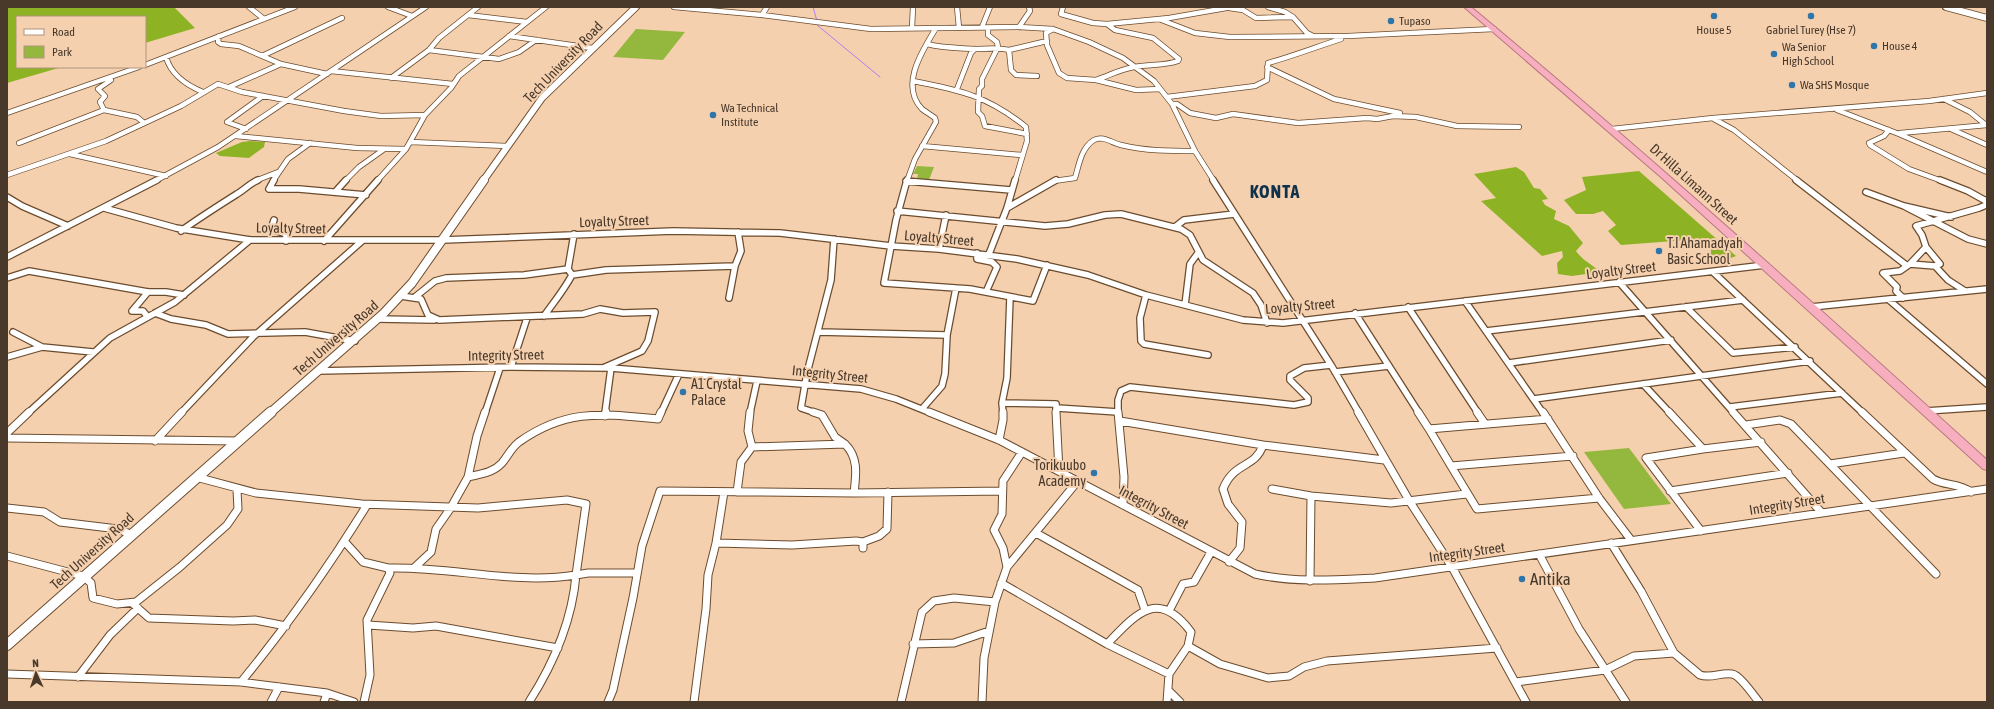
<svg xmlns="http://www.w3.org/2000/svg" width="1994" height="709" font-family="'Asap Condensed',sans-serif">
  <rect width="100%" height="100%" fill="#f5d0af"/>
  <!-- green -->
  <path fill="#94b83d" d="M636 29 685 32 663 60 613 57Z
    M917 166 934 167 929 180 917 179 918 174H913Z
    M1629 448 1671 504 1624 509 1584 452Z"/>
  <!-- forest -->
  <path fill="#8db324" d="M7 7H174L195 28 145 43V17H17V67H62L7 83Z
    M250 141 265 142 264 147 249 158 220 156 216 153 242 142Z
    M1516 167 1524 172 1534 188 1540 189 1548 199 1542 200 1545 205 1556 211 1554 219 1569 226 1583 243 1576 251C1584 262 1591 263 1600 272L1572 276 1558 274 1557 263 1563 257 1562 251 1542 256 1481 201 1496 198 1474 174Z
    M1639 171 1736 256 1718 263 1706 262 1711 252 1710 243 1701 239 1621 245 1608 231 1616 225 1603 211 1593 214H1576L1564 200 1586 190 1582 177Z"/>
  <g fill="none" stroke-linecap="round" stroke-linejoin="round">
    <!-- stream -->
    <path stroke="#b27eee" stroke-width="1" d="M813 7 817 21
      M817 25 880 77"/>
    <!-- minor-far2 casing -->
    <g stroke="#6b4c2e" stroke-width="6">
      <path id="minor-far2" d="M249 7 264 19
        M388 7 412 16
        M674 7 762 15 871 29 1019 27 1053 29 1089 42 1123 58 1154 81 1172 104 1195 151 1214 181
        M957 7 959 28
        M1063 7 1061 14 1093 23 1107 24 1115 30 1153 38 1179 59 1178 61C1164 66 1149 64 1134 67 1118 70 1111 75 1096 80
        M1268 7 1285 12 1293 17
        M1229 8 1243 10 1256 18 1293 17 1307 33 1313 36
        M468 15 527 22
        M762 15 767 7
        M1159 19 1195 33 1230 37 1348 36 1494 29
        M1107 24 1169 18 1232 7
        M982 27 990 7
        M1019 27 1030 11 1029 7
        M912 28 913 7
        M988 28V35L997 42 998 47 982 79V86L979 89 978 112 982 116 985 126 1027 134
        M1053 29 1046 33 1047 45 1059 73 1067 78 1096 80 1136 90 1160 89
        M219 36 218 42 221 44 239 46 281 64 327 74
        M509 36 592 48
        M927 44C942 48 959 48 974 49 987 49 997 47 1009 50L1011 70 1016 75 1037 76
        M429 50 499 59 519 52 536 40
        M1009 50 1047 41
        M262 56 342 18
        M166 57C171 75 186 85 203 92
        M145 65 295 7
        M1267 67 1334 99 1400 113
        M331 71 453 84
        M391 78 429 50 439 38 478 7
        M111 80 98 89 105 96 100 102 104 110 137 117 144 123
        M913 81C960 90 988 96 1026 127L1027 141 1015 181
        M229 87 281 64
        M957 89 971 53 975 49
        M1167 97 1255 86 1267 80 1268 63C1293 56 1316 47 1341 39
        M1944 99 1970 112 1986 125
        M1172 104H1177L1190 113 1216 118 1233 114 1298 123 1367 118 1377 119 1393 116 1416 117 1457 126 1519 127
        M1837 110 1899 134 1987 172
        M7 113 139 67
        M1714 119 1734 130 1798 181
        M246 129 227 122 263 96
        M1612 129 1713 118 1929 101 1987 93
        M1951 129 1987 145
        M1889 130 1884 136 1869 143 1870 145 1909 169 1942 181
        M1900 133 1987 125
        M236 136 357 148 406 149
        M411 142 507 146
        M19 143 104 110
        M922 146 1022 155
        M70 154 166 176
        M7 175 106 141 181 106 218 84 242 92 344 111 381 116 425 115
        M155 181 218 147 426 7
        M255 181 278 172
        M273 181 288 159 310 143
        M345 181 359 167 383 150
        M377 181 406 149 425 115 451 88 459 76 546 7
        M906 181H910
        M907 181 915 159 936 122 935 118C931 115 926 112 922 109 899 85 923 50 936 28
        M1054 181 1075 178C1079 165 1081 148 1094 140 1103 135 1112 143 1121 145 1144 151 1171 151 1195 151"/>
    </g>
    <!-- minor-far1 casing -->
    <g stroke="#6b4c2e" stroke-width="8">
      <path id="minor-far1" d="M274 180 269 189H299L366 195
        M907 180 896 220 884 283 970 289 1033 301 1047 265
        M1213 180 1331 365 1359 413
        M1796 180 1906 265
        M1940 180 1968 191 1986 201
        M906 181 1011 190
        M336 191 346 180
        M1866 192 1904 206 1951 217
        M7 197 22 206 68 226
        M1904 206 1968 239 1987 244
        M104 208 176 228 250 240H443L673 231 780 233 891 246 939 249 1017 259 1088 275 1146 295 1243 320 1283 323 1765 265
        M1007 208 1056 180
        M897 211 1045 226 1068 224 1105 215 1121 214 1181 229 1190 235 1203 260 1253 293 1261 305 1267 323
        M274 220 271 229 286 234V241
        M1175 227 1184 220 1234 214
        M181 231C199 218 218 206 237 194 244 190 249 184 258 180
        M324 241 378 180
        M939 249 946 215
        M977 253V259L992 262 997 267 986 292
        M989 254 1007 208 1015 180
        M7 257 157 180
        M1910 264 1926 247
        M1935 266 1948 280 1965 291
        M568 269 574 234
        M1713 272 1863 413
        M572 275 606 270 735 266
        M7 278 29 271 148 292H166L184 295
        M1619 282 1734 413
        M1146 295 1140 318 1141 341 1144 344 1208 355
        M401 296 421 299 428 315 439 320 583 314 600 309 623 313 655 312 648 341 642 351 603 368
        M415 297 435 281 446 278 524 275 568 269 572 275C564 290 554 302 544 316
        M729 298 735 266 741 251 738 232
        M1903 298 1896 291 1897 287 1883 273 1900 271 1910 264 1935 266 1940 264 1926 247 1922 235 1916 226 1979 208 1986 205 1987 200
        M1889 300 1987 384
        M1465 301 1543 413
        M1185 305 1190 264 1198 253
        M1408 307 1478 413
        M1686 307 1733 353 1795 347
        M1811 307 1987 289
        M155 313 171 319 206 325 228 334 305 332 355 341
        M1355 313 1419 413
        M147 316 143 311H132L148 292
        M378 319 434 320
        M1486 331 1743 300
        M13 332 42 347 93 352
        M818 332 947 335
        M7 357 42 347
        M1509 363 1671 340
        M511 367 527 318
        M318 371 511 367 611 368 861 389 896 399 931 413
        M1335 372 1389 366
        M1643 384 1670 413
        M1534 399 1810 361
        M1002 403 1007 378 1010 297
        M1730 407 1842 393
        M1057 408 1118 412
        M922 409 942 386 945 374 947 335 956 288
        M1926 411 1987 407
        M28 413 110 338 175 302 250 240
        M181 413 253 337 362 241
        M485 413 500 368
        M605 413 611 368
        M661 413 679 374
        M750 413 757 381
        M816 413 801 408 807 373 831 280 834 239
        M1003 413 1002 403 1056 404V413
        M1118 413V400L1121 391 1130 387 1294 405 1308 402V398L1290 380V376L1304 368 1331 365"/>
    </g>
    <!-- minor casing -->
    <g stroke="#6b4c2e" stroke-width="9">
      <path id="minor" d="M750 412 748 431 752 447
        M813 412 822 415 835 437 845 444
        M929 412 999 440 1255 574C1295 583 1334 580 1375 578L1987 489
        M1056 412 1059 471
        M1118 412 1124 477 1123 505
        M1358 412 1410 502 1452 567 1526 702
        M1418 412 1429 429
        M1477 412 1485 424
        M1543 412 1599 498 1631 540
        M1669 412 1703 449 1761 442
        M1733 412 1821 512
        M1862 412 1933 479C1945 486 1959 483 1971 492
        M605 416 606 412
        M1120 421 1263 445 1384 460
        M1746 425 1780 420 1791 424 1936 574
        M7 433 29 412
        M7 438 238 441
        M999 440 1003 420V412
        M155 441 182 412
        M1573 456 1451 466 1477 509 1599 498
        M1830 464 1904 453
        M1451 466 1429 429 1548 419
        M196 477 256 493 362 504 478 508 567 500 586 504 576 575C513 585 451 566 388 568
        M468 477C480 474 493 473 502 463 508 456 511 448 519 442 567 408 603 414 658 419L661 412
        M1272 489 1311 496 1391 503 1466 494
        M1670 491 1788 473
        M737 492 741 462 752 447 845 444C859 458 856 475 854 493
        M7 508 44 512 60 522 118 529 130 534
        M1701 531 1646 458 1703 449
        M1036 533 1138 590 1145 610
        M344 541 363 562 388 568 390 573 367 620 370 675 364 702
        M863 542 879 536 887 529 888 492
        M716 543 792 545 856 541 863 542V548
        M1611 543 1641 591 1674 653 1700 675C1711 679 1721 672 1732 674 1740 675 1754 696 1759 702
        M1539 554 1579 629 1626 702
        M7 556 83 576 91 583 93 598 117 604 136 602 180 567 227 525 238 509 237 490
        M1229 562 1240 548 1242 522 1228 504 1223 489C1234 461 1255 469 1263 445
        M415 567 431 552 436 529 450 509 468 477 477 436 485 412
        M1007 567 1003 548 994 530 1002 514 1003 481 1022 452
        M1310 581 1311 496
        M1001 583 1107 644 1169 674
        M132 603 149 618 233 621 255 620 286 626
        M1170 609 1183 584 1194 582 1211 552
        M368 625 413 628 436 626 558 648
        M913 644 954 643 989 631
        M1107 644C1137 613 1158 588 1191 632L1188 646 1169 674 1167 702
        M1188 646 1220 664 1268 678 1289 676 1304 667 1327 661 1497 648
        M7 674 241 682 327 693 354 702
        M78 677 110 635 138 608
        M241 682C288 625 328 568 367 505
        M1516 682 1605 670 1634 656 1674 653
        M1168 690 1180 702
        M271 702 279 687
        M324 702 327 693
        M529 702C554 663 572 622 576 575L588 573H637
        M608 702 613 690 633 598 642 546 660 491 854 493 1002 491
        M694 702 706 609 708 575 716 543 724 492
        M901 702 922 612 934 601 954 598 995 602
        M982 702 984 658 995 602 1007 567 1077 482"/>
    </g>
    <!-- tertiary-far2 casing -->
    <g stroke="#6b4c2e" stroke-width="8">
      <path id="tertiary-far2" d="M1946 7 1987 18
        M483 181 542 98 636 7"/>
    </g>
    <!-- tertiary-far1 casing -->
    <g stroke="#6b4c2e" stroke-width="10">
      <path id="tertiary-far1" d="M270 413 384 313 412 283 484 180"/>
    </g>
    <!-- tertiary casing -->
    <g stroke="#6b4c2e" stroke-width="12">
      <path id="tertiary" d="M7 645 271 412"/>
    </g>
    <!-- trunk casing -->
    <g stroke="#b87781" stroke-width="2">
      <path id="trunk" d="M1464 7H1471C1647 153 1817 306 1987 460V470L1983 469 1662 178Z"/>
    </g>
    <!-- minor-far2 -->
    <use href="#minor-far2" stroke="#fff" stroke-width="4.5"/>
    <!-- minor-far1 -->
    <use href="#minor-far1" stroke="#fff" stroke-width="5.5"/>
    <!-- minor -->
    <use href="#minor" stroke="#fff" stroke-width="7"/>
    <!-- tertiary-far2 -->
    <use href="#tertiary-far2" stroke="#fff" stroke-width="6"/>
    <!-- tertiary-far1 -->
    <use href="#tertiary-far1" stroke="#fff" stroke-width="8"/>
    <!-- tertiary -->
    <use href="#tertiary" stroke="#fff" stroke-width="10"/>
    <!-- trunk -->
    <use href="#trunk" fill="#f7aebf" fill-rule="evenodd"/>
  </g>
  <!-- markers -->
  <g fill="#2e75aa" stroke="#f5d0af" stroke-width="1.5">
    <circle cx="1714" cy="16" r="4"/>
    <circle cx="1811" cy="16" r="4"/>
    <circle cx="1391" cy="21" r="4"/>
    <circle cx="1874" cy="46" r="4"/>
    <circle cx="1774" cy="54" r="4"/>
    <circle cx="1792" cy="85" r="4"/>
    <circle cx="713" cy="115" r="4"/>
    <circle cx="1659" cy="251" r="4"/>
    <circle cx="683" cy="392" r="4"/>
    <circle cx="1094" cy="473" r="4"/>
    <circle cx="1522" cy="579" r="4"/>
  </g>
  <g text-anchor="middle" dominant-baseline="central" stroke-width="4" stroke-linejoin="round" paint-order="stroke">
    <!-- far-poi labels -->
    <g font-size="12" fill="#48392b" stroke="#f5d0af" text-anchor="start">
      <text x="1399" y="21">Tupaso</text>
      <text x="1714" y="30" text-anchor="middle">House 5</text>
      <text x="1811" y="30" text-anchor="middle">Gabriel Turey (Hse 7)</text>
      <text x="1882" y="46">House 4</text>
      <text x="1782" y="47">Wa Senior<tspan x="1782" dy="14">High School</tspan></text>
      <text x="1800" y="85">Wa SHS Mosque</text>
      <text x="721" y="108">Wa Technical<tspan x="721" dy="14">Institute</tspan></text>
    </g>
    <!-- street labels -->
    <g font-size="14" fill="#48392b" stroke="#f5d0af">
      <text transform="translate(563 62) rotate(-46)">Tech University Road</text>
      <text transform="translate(1694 184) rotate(42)">Dr Hilla Limann Street</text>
      <text transform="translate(614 221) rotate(-2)">Loyalty Street</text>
      <text transform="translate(291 228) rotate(1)">Loyalty Street</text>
      <text transform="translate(939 238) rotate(5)">Loyalty Street</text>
      <text transform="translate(1621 270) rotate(-7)">Loyalty Street</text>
      <text transform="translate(1300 306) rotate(-5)">Loyalty Street</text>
      <text transform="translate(336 338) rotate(-41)">Tech University Road</text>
      <text transform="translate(506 355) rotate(-1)">Integrity Street</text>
      <text transform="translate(830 374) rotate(6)">Integrity Street</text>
      <text transform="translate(1787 504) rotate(-9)">Integrity Street</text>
      <text transform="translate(1154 507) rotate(28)">Integrity Street</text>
      <text transform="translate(92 551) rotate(-42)">Tech University Road</text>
      <text transform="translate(1467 552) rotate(-8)">Integrity Street</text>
    </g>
    <!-- poi labels -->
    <g font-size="14" fill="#48392b" stroke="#f5d0af" text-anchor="start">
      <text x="1667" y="243">T.I Ahamadyah<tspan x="1667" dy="16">Basic School</tspan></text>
      <text x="691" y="384">A1 Crystal<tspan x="691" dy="16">Palace</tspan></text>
      <text x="1086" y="465" text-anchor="end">Torikuubo<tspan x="1086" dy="16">Academy</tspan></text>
    </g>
    <!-- near-poi labels -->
    <g font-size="17" fill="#48392b" stroke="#f5d0af" text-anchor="start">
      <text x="1530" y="579">Antika</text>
    </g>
    <!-- district labels -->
    <g font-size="18" font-weight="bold" letter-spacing="1" fill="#0f314a" stroke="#f5d0af">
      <text x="1275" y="191">KONTA</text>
    </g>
  </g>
  <!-- border -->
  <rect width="1994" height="709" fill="none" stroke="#48392b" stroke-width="16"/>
  <!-- legend -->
  <rect x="16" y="16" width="130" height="52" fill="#f5d0af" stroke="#b0947a"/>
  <rect x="24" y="29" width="20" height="6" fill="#ffffff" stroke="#b0947a"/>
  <text x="52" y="36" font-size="12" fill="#48392b">Road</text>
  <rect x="24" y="46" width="20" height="12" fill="#94b83d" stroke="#b0947a"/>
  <text x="52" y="56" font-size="12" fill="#48392b">Park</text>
  <!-- north arrow -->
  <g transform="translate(36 673) rotate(357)" stroke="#f5d0af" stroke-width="3" paint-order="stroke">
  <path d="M0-3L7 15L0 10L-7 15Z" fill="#48392b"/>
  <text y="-6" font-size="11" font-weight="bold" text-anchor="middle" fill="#48392b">N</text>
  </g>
</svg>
